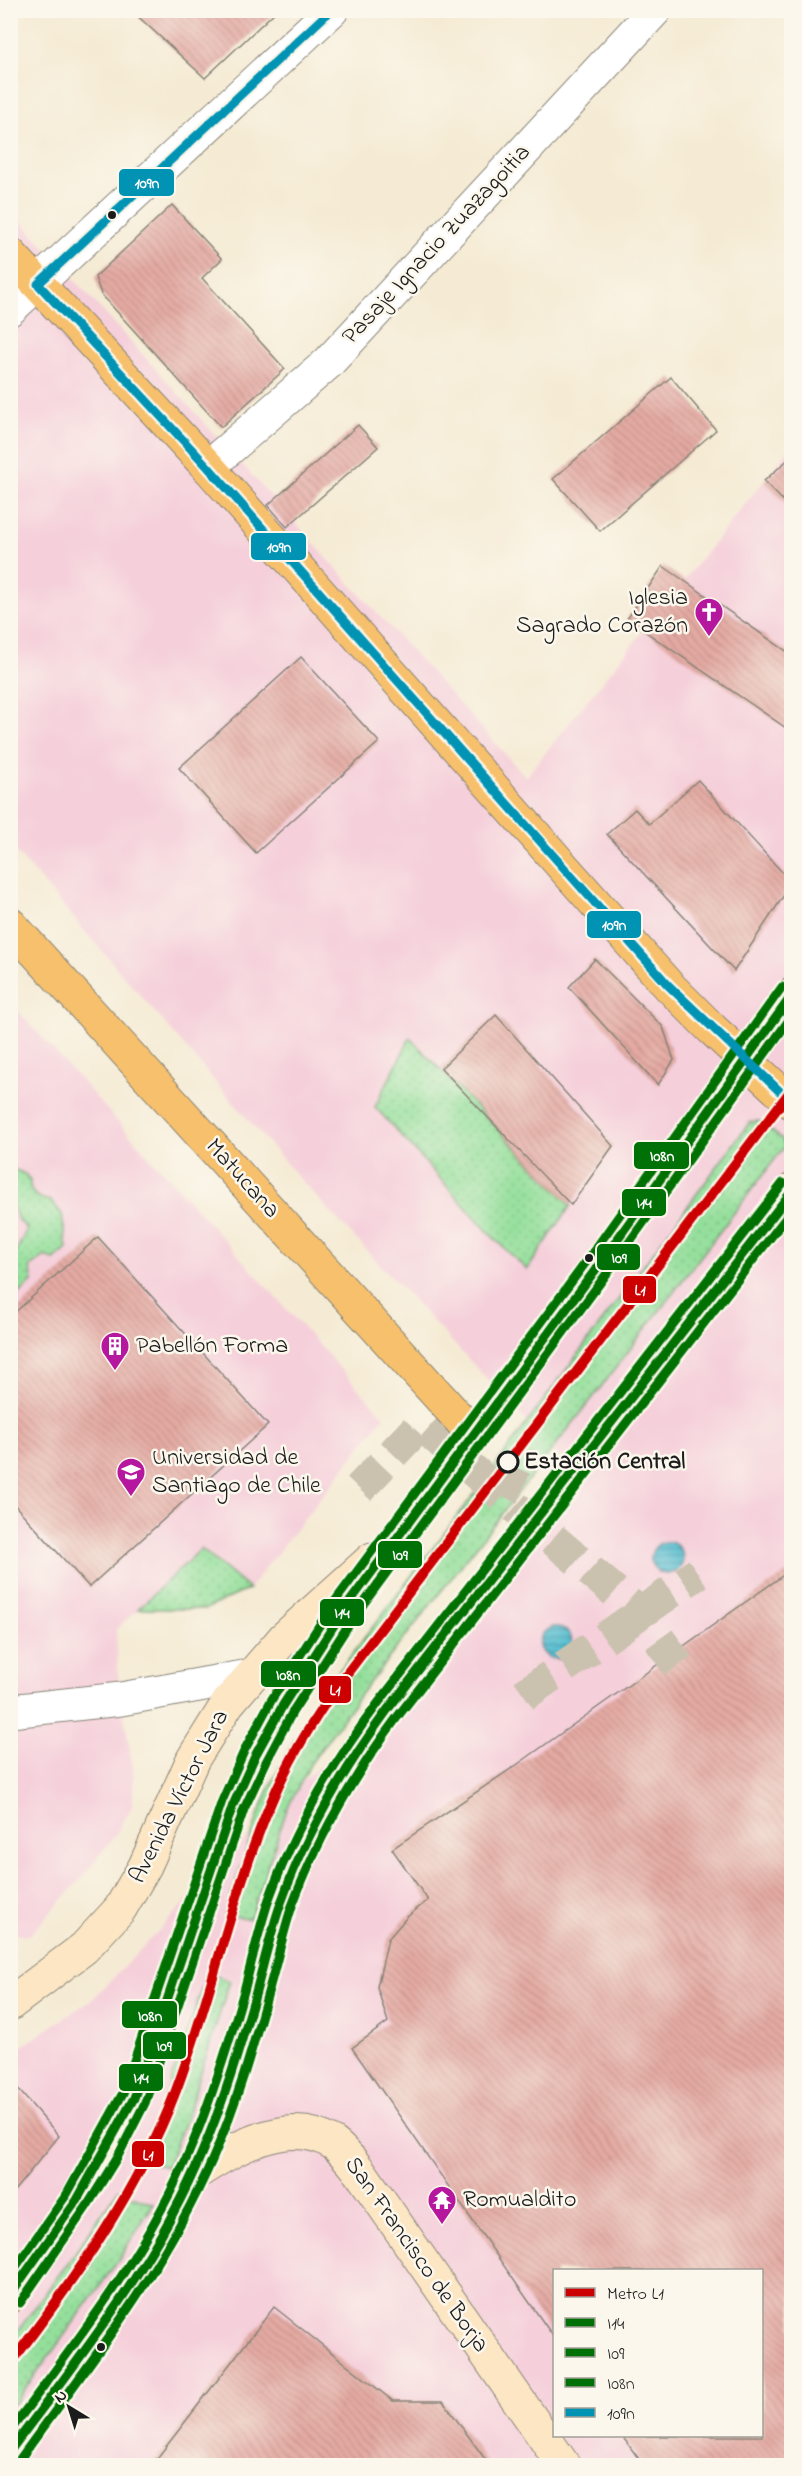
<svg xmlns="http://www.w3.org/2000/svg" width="802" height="2476" font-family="'Indie Flower',sans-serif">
  <defs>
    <pattern id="green-dots" width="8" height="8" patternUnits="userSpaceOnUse" patternTransform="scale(1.5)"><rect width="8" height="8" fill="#94df9b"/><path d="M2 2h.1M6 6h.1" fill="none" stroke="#7fbf85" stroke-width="1.8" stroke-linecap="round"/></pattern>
    <pattern id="water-rules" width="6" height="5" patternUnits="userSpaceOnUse" patternTransform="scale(1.5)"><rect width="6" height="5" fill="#53bdd0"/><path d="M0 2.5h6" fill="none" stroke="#4499a8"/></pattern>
    <pattern id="building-back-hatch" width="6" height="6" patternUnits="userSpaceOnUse" patternTransform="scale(1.5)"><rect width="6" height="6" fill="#e4aaa3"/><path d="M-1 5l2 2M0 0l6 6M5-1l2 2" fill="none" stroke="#c3928c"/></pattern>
  </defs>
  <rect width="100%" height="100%" fill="#fbf7ec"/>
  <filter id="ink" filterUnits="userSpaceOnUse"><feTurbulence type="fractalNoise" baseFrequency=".0167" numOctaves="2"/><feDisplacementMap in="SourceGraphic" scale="12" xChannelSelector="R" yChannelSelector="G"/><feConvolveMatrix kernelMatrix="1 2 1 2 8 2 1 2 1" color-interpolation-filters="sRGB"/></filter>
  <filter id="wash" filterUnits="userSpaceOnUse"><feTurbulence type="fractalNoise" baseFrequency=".008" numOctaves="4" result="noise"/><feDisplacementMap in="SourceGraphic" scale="24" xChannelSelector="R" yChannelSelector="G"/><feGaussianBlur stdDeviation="1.35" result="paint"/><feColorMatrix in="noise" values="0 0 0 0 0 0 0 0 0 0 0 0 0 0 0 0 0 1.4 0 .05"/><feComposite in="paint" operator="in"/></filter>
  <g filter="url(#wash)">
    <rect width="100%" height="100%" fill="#f5ebd4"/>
    <!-- built -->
    <path fill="#f5cfda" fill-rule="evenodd" d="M10 209 526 777 791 447V2465H11V2054L95 1997 298 1785 398 1699 583 1482 297 1176 11 846ZM554 2270H762V2436H554Z
      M10 1002 384 1417 249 1589 232 1595 170 1610 138 1609 116 1629 119 1686 134 1775 132 1807 115 1835 81 1879 30 1935 10 1934Z"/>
    <!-- green -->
    <path fill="url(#green-dots)" stroke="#587e5c" stroke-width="1.5" d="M410 1038 571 1205 527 1270 494 1238 375 1107Z
      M759 1121 782 1139 785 1146 595 1395 359 1696 311 1763 287 1809 250 1919 225 1914 259 1813 273 1780 291 1746 323 1692 478 1489 750 1122Z
      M16 1170 25 1174 30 1180C28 1195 40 1199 51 1201L62 1214 67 1249 54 1260 45 1256 30 1267 33 1281 11 1301V1262L27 1229 17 1219 16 1213 11 1205V1173Z
      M201 1549 249 1589 206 1609H138Z
      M207 1973 230 1981 187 2116 167 2167 137 2158 167 2093Z
      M118 2190 153 2204 118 2261 11 2409V2340L75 2253Z"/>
    <!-- water -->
    <path fill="url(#water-rules)" stroke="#386c76" stroke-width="1.5" d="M651 1558a16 16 0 1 1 32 0a16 16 0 1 1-32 0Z
      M540 1643a16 16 0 1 1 32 0a16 16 0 1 1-32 0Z"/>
    <g id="blocks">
      <!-- building -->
      <path fill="url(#building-back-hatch)" d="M131 10H277L205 78Z
        M172 205 222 259 202 278 285 369 221 427 101 294 95 277Z
        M671 377 716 430 600 531 553 479Z
        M358 425 378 447 287 527 268 505Z
        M792 456V510L764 481Z
        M663 566 792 655V732L627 619Z
        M301 657 379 742 256 853 179 768Z
        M698 780 792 883 734 971 607 834 635 809 649 824Z
        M595 959 663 1027 674 1060 658 1085 569 987Z
        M496 1015 613 1146 571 1205 441 1068Z
        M98 1237 268 1425 89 1587 10 1500V1317Z
        M792 1569V2466H644L622 2436H762V2271H555V2339L352 2048 388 2022 377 1987 388 1939 407 1917 428 1900 392 1849 518 1764Z
        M10 2080 59 2136 10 2196Z
        M274 2307 393 2401H443L490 2466H151Z"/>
    </g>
  </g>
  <g filter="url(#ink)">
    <use href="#blocks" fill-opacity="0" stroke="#888478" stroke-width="1.5"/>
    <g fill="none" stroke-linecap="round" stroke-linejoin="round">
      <!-- street-tunnel -->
      <path stroke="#cac2af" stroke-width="33" stroke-dasharray="33 16" stroke-linecap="butt" d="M515 1467 502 1496 641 1614 687 1678
        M359 1489 421 1424 502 1496
        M524 1695 698 1573"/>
      <!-- street casing -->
      <g stroke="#888478" stroke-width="35">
        <path id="street" d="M10 309 332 10
          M208 467 328 363 655 10
          M10 1711 121 1699 249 1676"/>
      </g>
      <!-- secondary casing -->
      <g stroke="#888478" stroke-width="35">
        <path id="secondary" d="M10 2004 84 1948 120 1909 145 1866 193 1759 228 1703 284 1638 372 1559
          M191 2176C230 2151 287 2114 333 2143 344 2151 353 2163 361 2173L564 2466"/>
      </g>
      <!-- primary casing -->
      <g stroke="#888478" stroke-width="35">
        <path id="primary" d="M10 254 208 467 668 985 712 1029 792 1103
          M10 924 474 1435
          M10 2296C58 2233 100 2169 134 2098L233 1805C290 1667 388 1551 476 1432 583 1287 688 1142 792 994
          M10 2452C80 2356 155 2262 202 2153 236 2074 256 1988 280 1905 308 1830 339 1773 388 1709L792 1190"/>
      </g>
      <!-- street -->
      <use href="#street" stroke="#fff" stroke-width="33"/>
      <!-- secondary -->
      <use href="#secondary" stroke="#fce6c4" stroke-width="33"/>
      <!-- primary -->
      <use href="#primary" stroke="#f7c06c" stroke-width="33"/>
      <!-- bus-1 casing -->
      <g stroke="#fbf7ec" stroke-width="14">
        <path id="bus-1" d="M10 2295 77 2200 134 2098 233 1805 256 1754 283 1705 343 1611 596 1269 792 995
          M10 2451C81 2356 158 2260 203 2150 224 2101 239 2050 254 1999 263 1967 270 1934 281 1903 306 1833 344 1769 388 1709L792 1191"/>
      </g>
      <!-- bus-2 casing -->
      <g stroke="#fbf7ec" stroke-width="14">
        <path id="bus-2" d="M20 2303 87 2206 118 2156 145 2103 244 1809 267 1760 293 1711 353 1618 605 1276 792 1016
          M20 2459C90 2363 165 2268 213 2158 237 2103 253 2046 269 1989 277 1962 283 1933 292 1906 318 1837 354 1775 398 1716L792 1210"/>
      </g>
      <!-- bus-3 casing -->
      <g stroke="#fbf7ec" stroke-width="14">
        <path id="bus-3" d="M10 2275 67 2194 123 2093 222 1801 245 1749 272 1699 333 1604 586 1262 782 987
          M10 2431C77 2341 149 2250 192 2145 213 2095 229 2043 244 1991 252 1960 259 1929 269 1899 295 1827 333 1763 379 1702L783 1183"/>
      </g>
      <!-- bus-4 casing -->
      <g stroke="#fbf7ec" stroke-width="14">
        <path id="bus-4" d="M331 10 38 284 208 467 668 985 792 1103"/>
      </g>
      <!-- bus-1 -->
      <use href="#bus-1" stroke="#007106" stroke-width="9"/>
      <!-- bus-2 -->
      <use href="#bus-2" stroke="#007106" stroke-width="9"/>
      <!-- bus-3 -->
      <use href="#bus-3" stroke="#007106" stroke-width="9"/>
      <!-- bus-4 -->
      <use href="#bus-4" stroke="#0093b3" stroke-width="9"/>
      <!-- metro-1 casing -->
      <g stroke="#fbf7ec" stroke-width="15">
        <path id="metro-1" d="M10 2364C74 2280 137 2193 175 2093 212 1997 231 1895 272 1800 288 1762 309 1727 332 1693L792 1089"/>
      </g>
      <!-- metro-1 -->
      <use href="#metro-1" stroke="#c00" stroke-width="10"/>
    </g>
  </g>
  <!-- icons -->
  <defs>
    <g id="church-pin" transform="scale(1.5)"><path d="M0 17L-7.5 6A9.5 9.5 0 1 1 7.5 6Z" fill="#b5179e" stroke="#fbf7ec"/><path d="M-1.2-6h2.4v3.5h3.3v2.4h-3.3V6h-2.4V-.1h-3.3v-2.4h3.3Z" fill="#fff"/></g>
    <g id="building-pin" transform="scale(1.5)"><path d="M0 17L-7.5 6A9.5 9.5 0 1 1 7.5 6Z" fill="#b5179e" stroke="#fbf7ec"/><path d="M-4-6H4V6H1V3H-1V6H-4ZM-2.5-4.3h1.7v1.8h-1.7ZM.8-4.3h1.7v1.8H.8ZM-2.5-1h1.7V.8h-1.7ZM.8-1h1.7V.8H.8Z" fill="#fff"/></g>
    <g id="university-pin" transform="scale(1.5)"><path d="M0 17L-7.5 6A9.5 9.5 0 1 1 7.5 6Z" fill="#b5179e" stroke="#fbf7ec"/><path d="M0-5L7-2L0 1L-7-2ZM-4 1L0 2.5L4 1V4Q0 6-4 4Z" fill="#fff"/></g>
    <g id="temple-pin" transform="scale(1.5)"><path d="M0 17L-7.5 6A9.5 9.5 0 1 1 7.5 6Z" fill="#b5179e" stroke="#fbf7ec"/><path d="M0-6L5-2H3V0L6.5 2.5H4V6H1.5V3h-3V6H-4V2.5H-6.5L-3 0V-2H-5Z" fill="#fff"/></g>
  </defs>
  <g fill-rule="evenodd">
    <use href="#church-pin" x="709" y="612"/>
    <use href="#building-pin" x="115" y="1346"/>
    <use href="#university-pin" x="131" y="1472"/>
    <use href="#temple-pin" x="442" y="2200"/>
  </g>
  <!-- markers -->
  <g fill="#1c1c1c" stroke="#fbf7ec" stroke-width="2">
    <circle cx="112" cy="215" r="5"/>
    <circle cx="589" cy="1258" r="5"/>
    <circle cx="101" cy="2347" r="5"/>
  </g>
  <circle fill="#fbf7ec" stroke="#1c1c1c" stroke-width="3" cx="508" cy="1462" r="10"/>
  <g text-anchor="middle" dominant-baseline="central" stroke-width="5" stroke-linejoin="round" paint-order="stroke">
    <!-- street labels -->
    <g font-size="24" fill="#1c1c1c" stroke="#fbf7ec">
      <text transform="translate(437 245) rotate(-47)">Pasaje Ignacio Zuazagoitia</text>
      <text transform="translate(242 1179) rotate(48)">Matucana</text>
      <text transform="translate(180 1797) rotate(-63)">Avenida Víctor Jara</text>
      <text transform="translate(416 2255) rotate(55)">San Francisco de Borja</text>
    </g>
    <!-- poi labels -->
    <g font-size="24" fill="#1c1c1c" stroke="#fbf7ec" text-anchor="start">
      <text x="688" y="598" text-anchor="end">Iglesia<tspan x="688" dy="28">Sagrado Corazón</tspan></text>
      <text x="136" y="1346">Pabellón Forma</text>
      <text x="152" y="1458">Universidad de<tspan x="152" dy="28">Santiago de Chile</tspan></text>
      <text x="463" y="2200">Romualdito</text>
    </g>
    <!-- stop labels -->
    <g font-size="24" font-weight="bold" fill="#1c1c1c" stroke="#fbf7ec" text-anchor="start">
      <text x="524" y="1462">Estación Central</text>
    </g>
  </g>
  <g stroke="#fbf7ec" stroke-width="2">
    <rect x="118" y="168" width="57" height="29" rx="6" fill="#0093b3"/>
    <rect x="250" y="532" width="57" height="29" rx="6" fill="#0093b3"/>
    <rect x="586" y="910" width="56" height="29" rx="6" fill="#0093b3"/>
    <rect x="633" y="1141" width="57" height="29" rx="6" fill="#007106"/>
    <rect x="621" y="1188" width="46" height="29" rx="6" fill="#007106"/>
    <rect x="596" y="1243" width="45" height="28" rx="6" fill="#007106"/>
    <rect x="622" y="1275" width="35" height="29" rx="6" fill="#c00"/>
    <rect x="377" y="1540" width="46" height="29" rx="6" fill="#007106"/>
    <rect x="319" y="1598" width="46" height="29" rx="6" fill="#007106"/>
    <rect x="260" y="1660" width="57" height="28" rx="6" fill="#007106"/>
    <rect x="318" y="1675" width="34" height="29" rx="6" fill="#c00"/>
    <rect x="121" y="2000" width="57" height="29" rx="6" fill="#007106"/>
    <rect x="142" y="2031" width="45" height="29" rx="6" fill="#007106"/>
    <rect x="118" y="2063" width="46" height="29" rx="6" fill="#007106"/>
    <rect x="131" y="2140" width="34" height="28" rx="6" fill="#c00"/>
  </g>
  <g font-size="16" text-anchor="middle" font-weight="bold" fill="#fff">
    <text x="147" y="188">109n</text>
    <text x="279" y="552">109n</text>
    <text x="614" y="930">109n</text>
    <text x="662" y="1161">I08n</text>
    <text x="644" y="1208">I14</text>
    <text x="619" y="1263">I09</text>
    <text x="640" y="1295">L1</text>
    <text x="400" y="1560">I09</text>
    <text x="342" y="1618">I14</text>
    <text x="288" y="1680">I08n</text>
    <text x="335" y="1695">L1</text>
    <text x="150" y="2021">I08n</text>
    <text x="164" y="2051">I09</text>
    <text x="141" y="2083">I14</text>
    <text x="148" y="2160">L1</text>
  </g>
  <!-- margin -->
  <rect width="802" height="2476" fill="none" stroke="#fbf7ec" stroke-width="36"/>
  <!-- legend -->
  <rect x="553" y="2269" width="210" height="168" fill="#fbf7ec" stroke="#a29f99" stroke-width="1.5"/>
  <rect x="565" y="2288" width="30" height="9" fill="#cc0000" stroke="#a29f99" stroke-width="1.5"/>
  <text x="607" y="2299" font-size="18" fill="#1c1c1c">Metro L1</text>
  <rect x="565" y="2318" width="30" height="9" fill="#007106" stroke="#a29f99" stroke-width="1.5"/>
  <text x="607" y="2329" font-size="18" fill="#1c1c1c">I14</text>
  <rect x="565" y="2348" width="30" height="9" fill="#007106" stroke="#a29f99" stroke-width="1.5"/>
  <text x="607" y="2359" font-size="18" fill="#1c1c1c">I09</text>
  <rect x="565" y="2378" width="30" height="9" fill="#007106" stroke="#a29f99" stroke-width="1.5"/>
  <text x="607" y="2389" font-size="18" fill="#1c1c1c">I08n</text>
  <rect x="565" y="2408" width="30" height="9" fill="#0093b3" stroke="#a29f99" stroke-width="1.5"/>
  <text x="607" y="2419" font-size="18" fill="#1c1c1c">109n</text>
  <!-- north arrow -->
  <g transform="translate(69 2407) rotate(322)" stroke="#fbf7ec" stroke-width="4.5" paint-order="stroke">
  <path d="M0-4.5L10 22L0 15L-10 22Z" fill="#1c1c1c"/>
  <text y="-9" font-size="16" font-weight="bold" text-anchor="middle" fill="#1c1c1c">N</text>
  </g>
</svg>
